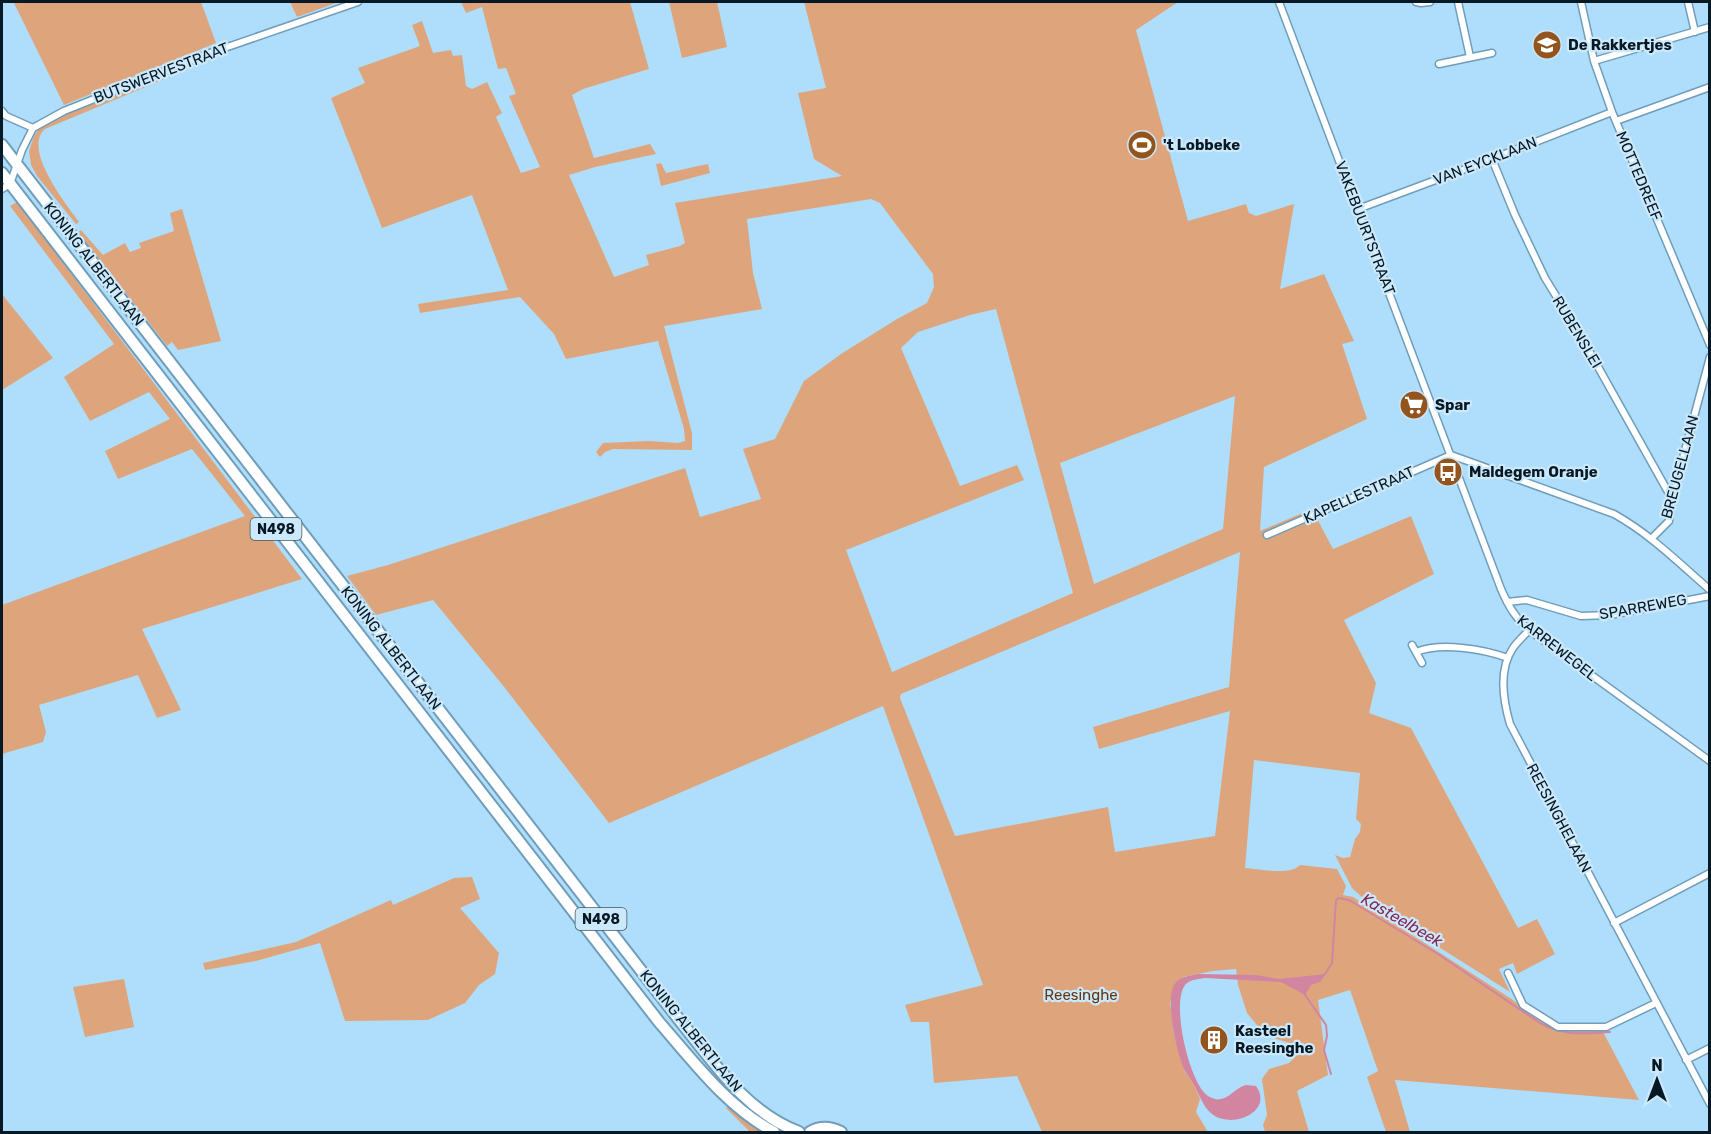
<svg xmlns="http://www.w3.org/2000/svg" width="1711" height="1134" font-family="Rubik,sans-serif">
  <rect width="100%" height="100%" fill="#aedefc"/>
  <!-- green -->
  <path fill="#dea57d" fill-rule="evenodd" d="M19 2H201L216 43 64 105 14 3Z
    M290 2H339L297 17Z
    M461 2H630L649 69 583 89 572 95 594 158 650 144 656 154 595 167 569 175 614 277 649 265 646 255 680 246 685 243 675 203 842 176 814 159 798 93 826 88 804 2H1178L1136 30 1188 221 1246 204 1249 213 1256 216 1294 204 1280 289 1324 274 1354 341 1342 344 1367 419 1264 467 1260 531 1312 509 1333 549 1411 516 1434 574 1344 620 1376 683 1369 713 1411 728 1518 928 1537 919 1555 954 1517 974 1513 963 1499 969 1510 992 1366 901 1352 888 1335 855 1343 858 1350 857 1355 839 1360 832 1361 824 1356 819 1360 773 1254 760 1245 868C1260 869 1290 876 1300 865L1337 869 1346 886 1343 895 1353 897 1510 998 1549 1026 1560 1030H1602L1639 1100 1395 1080 1410 1132H1386L1367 1077 1378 1071 1350 990 1318 1000 1328 1075 1297 1091 1309 1132H1265L1263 1125 1267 1115 1262 1079 1269 1069 1289 1063 1297 1055 1295 1047 1289 1043 1265 1035 1247 1013 1238 985 1236 969 1213 971 1183 977 1170 1002 1174 1034 1185 1072 1193 1082 1200 1099 1196 1112 1208 1132H1042L1017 1076 934 1083 929 1022H911L905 1005 983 985 883 706 609 823 505 688 433 600 376 615 347 576 388 565 685 468 700 517 761 499 743 449 775 439 804 381 841 354 897 319 927 303 934 287 933 274 880 203 871 199 747 219 753 273 762 309 664 326 692 433V450L613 449 605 452 600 457 596 452 603 443 649 441 678 443 685 441 684 429 658 341 566 359 554 334 520 297 420 313 418 304 508 290 472 195 382 228 331 98 365 83 358 68 420 46 412 25 422 21 433 53 451 50 453 56 462 55 466 86 472 89 487 82 502 113 496 117 521 173 540 167 509 96 516 94 506 68 498 69 482 7 466 13ZM996 309 1073 593 892 672 846 550 1024 480 1017 465 960 486 901 348 918 332 970 315ZM1235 396 1223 529 1094 584 1060 463ZM1240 552 1229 687 1093 727 1099 749 1230 711 1215 836 1115 852 1108 807 955 836 900 698 901 694Z
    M669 2H717L727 47 682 58Z
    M165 75 167 78 45 129C22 149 66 204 79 222L76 224 37 176 31 165 29 151 34 136 38 130 65 114Z
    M661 163 666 173 708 164 710 173 661 186 656 164Z
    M17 202 302 579 142 629 181 710 157 718 138 675 39 705 46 732 43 742 2 754V605L245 516 192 449 118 479 105 451 170 419 149 392 90 421 64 377 114 344 10 206Z
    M182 209 221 341 178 350 172 342 167 346 78 232 81 230 103 255 125 243 130 252 141 248 139 243 174 231 170 213Z
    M2 294 53 358 2 390Z
    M472 877 480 899 460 908 499 953 495 974 479 985 465 1003 428 1020 345 1021 320 943 256 961 205 970 203 963 296 942 391 900 393 905 454 878Z
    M124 979 134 1027 85 1037 73 987Z
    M730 1105 765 1132H749L748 1130 726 1108Z"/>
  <!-- water -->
  <path fill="#d185a1" d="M1198 974 1256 975 1279 979 1326 974 1320 982 1311 985 1305 995 1281 982 1205 978C1200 979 1192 979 1187 983 1169 997 1189 1084 1208 1096 1225 1107 1233 1088 1246 1085 1249 1085 1253 1086 1256 1086 1274 1111 1233 1130 1212 1114 1202 1106 1199 1093 1193 1083 1191 1079 1187 1075 1185 1071 1177 1055 1165 1001 1174 985 1179 976 1190 976 1198 974Z"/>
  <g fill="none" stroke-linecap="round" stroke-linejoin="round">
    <!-- stream -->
    <path stroke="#d185a1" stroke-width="2" d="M1325 974 1332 963 1336 900 1339 898 1349 900 1438 954 1540 1023C1566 1037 1583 1033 1610 1032
      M1305 995 1326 1025 1327 1036 1324 1050 1331 1074"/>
    <!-- street casing -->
    <g stroke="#6f9dba" stroke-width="9">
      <path id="street" d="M1279 2 1501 589C1508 605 1515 618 1529 630L1710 761
        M1416 2 1421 3 1430 2
        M1458 2 1470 57
        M1581 2 1594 61 1612 112 1710 345
        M1688 2 1695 32
        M1594 61 1710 27
        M1439 64 1492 53
        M2 111 6 116 33 128
        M1616 121 1710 87
        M1492 159 1515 215 1545 278 1583 340 1672 499
        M2 189 10 184 22 150 33 128 64 111 210 53 358 2
        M1358 209 1492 159 1612 112
        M1451 455 1614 514C1650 534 1679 563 1710 590
        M1267 535 1451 455
        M1651 539 1669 521 1672 499 1710 357
        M1507 602 1527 600 1581 616 1610 615 1710 596
        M1529 630C1524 636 1518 641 1513 648 1498 670 1503 700 1510 724L1710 1104
        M1412 645 1422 663
        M1416 652C1441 642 1483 649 1508 658
        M1614 923 1710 873
        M1508 973 1523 1005 1558 1027H1606L1656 1003
        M1686 1060 1710 1048"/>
    </g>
    <!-- primary casing -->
    <g stroke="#6f9dba" stroke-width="14">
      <path id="primary" d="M2 145 677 1017C712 1060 745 1112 799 1132
        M2 173 659 1022C693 1061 727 1107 774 1132
        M810 1132C820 1126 831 1127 841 1132"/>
    </g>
    <!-- street -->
    <use href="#street" stroke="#fff" stroke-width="6"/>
    <!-- primary -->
    <use href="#primary" stroke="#fff" stroke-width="10"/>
  </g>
  <!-- icons -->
  <defs>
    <g id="school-disc" transform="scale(1.5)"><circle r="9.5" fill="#94541e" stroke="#cce8fb"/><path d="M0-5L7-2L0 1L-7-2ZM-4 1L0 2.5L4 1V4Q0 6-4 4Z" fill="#fff"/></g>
    <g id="stadium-disc" transform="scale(1.5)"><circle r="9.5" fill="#94541e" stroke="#cce8fb"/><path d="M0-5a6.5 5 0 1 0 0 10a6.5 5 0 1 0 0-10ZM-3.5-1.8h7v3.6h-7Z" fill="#fff"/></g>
    <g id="supermarket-disc" transform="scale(1.5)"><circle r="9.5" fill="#94541e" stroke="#cce8fb"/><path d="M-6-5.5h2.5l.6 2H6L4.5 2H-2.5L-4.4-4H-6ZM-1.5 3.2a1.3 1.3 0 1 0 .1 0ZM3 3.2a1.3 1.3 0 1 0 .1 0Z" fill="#fff"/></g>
    <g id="bus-disc" transform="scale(1.5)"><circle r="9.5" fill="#94541e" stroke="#cce8fb"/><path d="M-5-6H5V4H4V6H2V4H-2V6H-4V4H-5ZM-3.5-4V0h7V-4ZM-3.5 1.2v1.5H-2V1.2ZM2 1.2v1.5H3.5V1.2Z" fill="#fff"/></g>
    <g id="building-disc" transform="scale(1.5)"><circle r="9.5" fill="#94541e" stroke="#cce8fb"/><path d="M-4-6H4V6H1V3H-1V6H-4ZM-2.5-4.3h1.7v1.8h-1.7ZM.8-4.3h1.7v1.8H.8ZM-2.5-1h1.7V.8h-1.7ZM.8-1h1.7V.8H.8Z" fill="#fff"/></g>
  </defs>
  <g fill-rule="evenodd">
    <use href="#school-disc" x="1547" y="45"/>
    <use href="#stadium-disc" x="1142" y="145"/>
    <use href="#supermarket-disc" x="1414" y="405"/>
    <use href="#bus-disc" x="1448" y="472"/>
    <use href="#building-disc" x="1214" y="1040"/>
  </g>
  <g text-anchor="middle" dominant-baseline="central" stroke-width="4.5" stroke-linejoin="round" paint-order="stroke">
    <!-- shield labels -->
    <g fill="#cce8fb" stroke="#415764" stroke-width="1.5">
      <rect x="250.5" y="518" width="51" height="22" rx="4.5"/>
      <rect x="575.5" y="908" width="51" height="22" rx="4.5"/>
    </g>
    <g font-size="14" font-weight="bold" fill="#061924">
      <text x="276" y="529">N498</text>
      <text x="601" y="919">N498</text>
    </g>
    <!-- poi labels -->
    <g font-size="15" font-weight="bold" fill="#061924" stroke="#cce8fb" text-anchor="start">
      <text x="1568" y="45">De Rakkertjes</text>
      <text x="1163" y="145">'t Lobbeke</text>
      <text x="1435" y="405">Spar</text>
      <text x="1469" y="472">Maldegem Oranje</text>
      <text x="1235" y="1031">Kasteel<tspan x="1235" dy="17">Reesinghe</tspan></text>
    </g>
    <!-- street labels -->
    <g font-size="15" fill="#061924" stroke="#cce8fb">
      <text transform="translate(161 73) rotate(-21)">BUTSWERVESTRAAT</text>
      <text transform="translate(1485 161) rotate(-21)">VAN EYCKLAAN</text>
      <text transform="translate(1639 176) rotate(67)">MOTTEDREEF</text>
      <text transform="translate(1365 228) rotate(69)">VAKEBUURTSTRAAT</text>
      <text transform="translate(94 264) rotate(52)">KONING ALBERTLAAN</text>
      <text transform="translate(1577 332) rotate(59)">RUBENSLEI</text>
      <text transform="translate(1680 467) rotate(-75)">BREUGELLAAN</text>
      <text transform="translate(1359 495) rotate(-24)">KAPELLESTRAAT</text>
      <text transform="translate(1643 607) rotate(-10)">SPARREWEG</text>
      <text transform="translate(391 648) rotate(52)">KONING ALBERTLAAN</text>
      <text transform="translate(1557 648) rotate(38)">KARREWEGEL</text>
      <text transform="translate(1559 818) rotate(62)">REESINGHELAAN</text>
      <text transform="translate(691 1031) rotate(51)">KONING ALBERTLAAN</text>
    </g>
    <!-- park labels -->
    <g font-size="15" fill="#623714" stroke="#cce8fb">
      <text x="1081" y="995">Reesinghe</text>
    </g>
    <!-- water labels -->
    <g font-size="16" font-style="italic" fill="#842952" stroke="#cce8fb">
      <text transform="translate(1402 920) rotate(30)">Kasteelbeek</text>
    </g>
  </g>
  <!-- border -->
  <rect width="1711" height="1134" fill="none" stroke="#061924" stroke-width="6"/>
  <!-- north arrow -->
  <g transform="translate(1657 1080)" stroke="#cce8fb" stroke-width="4.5" paint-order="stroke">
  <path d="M0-4.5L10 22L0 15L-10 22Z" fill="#061924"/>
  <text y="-9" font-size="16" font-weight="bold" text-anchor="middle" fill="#061924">N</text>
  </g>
</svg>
